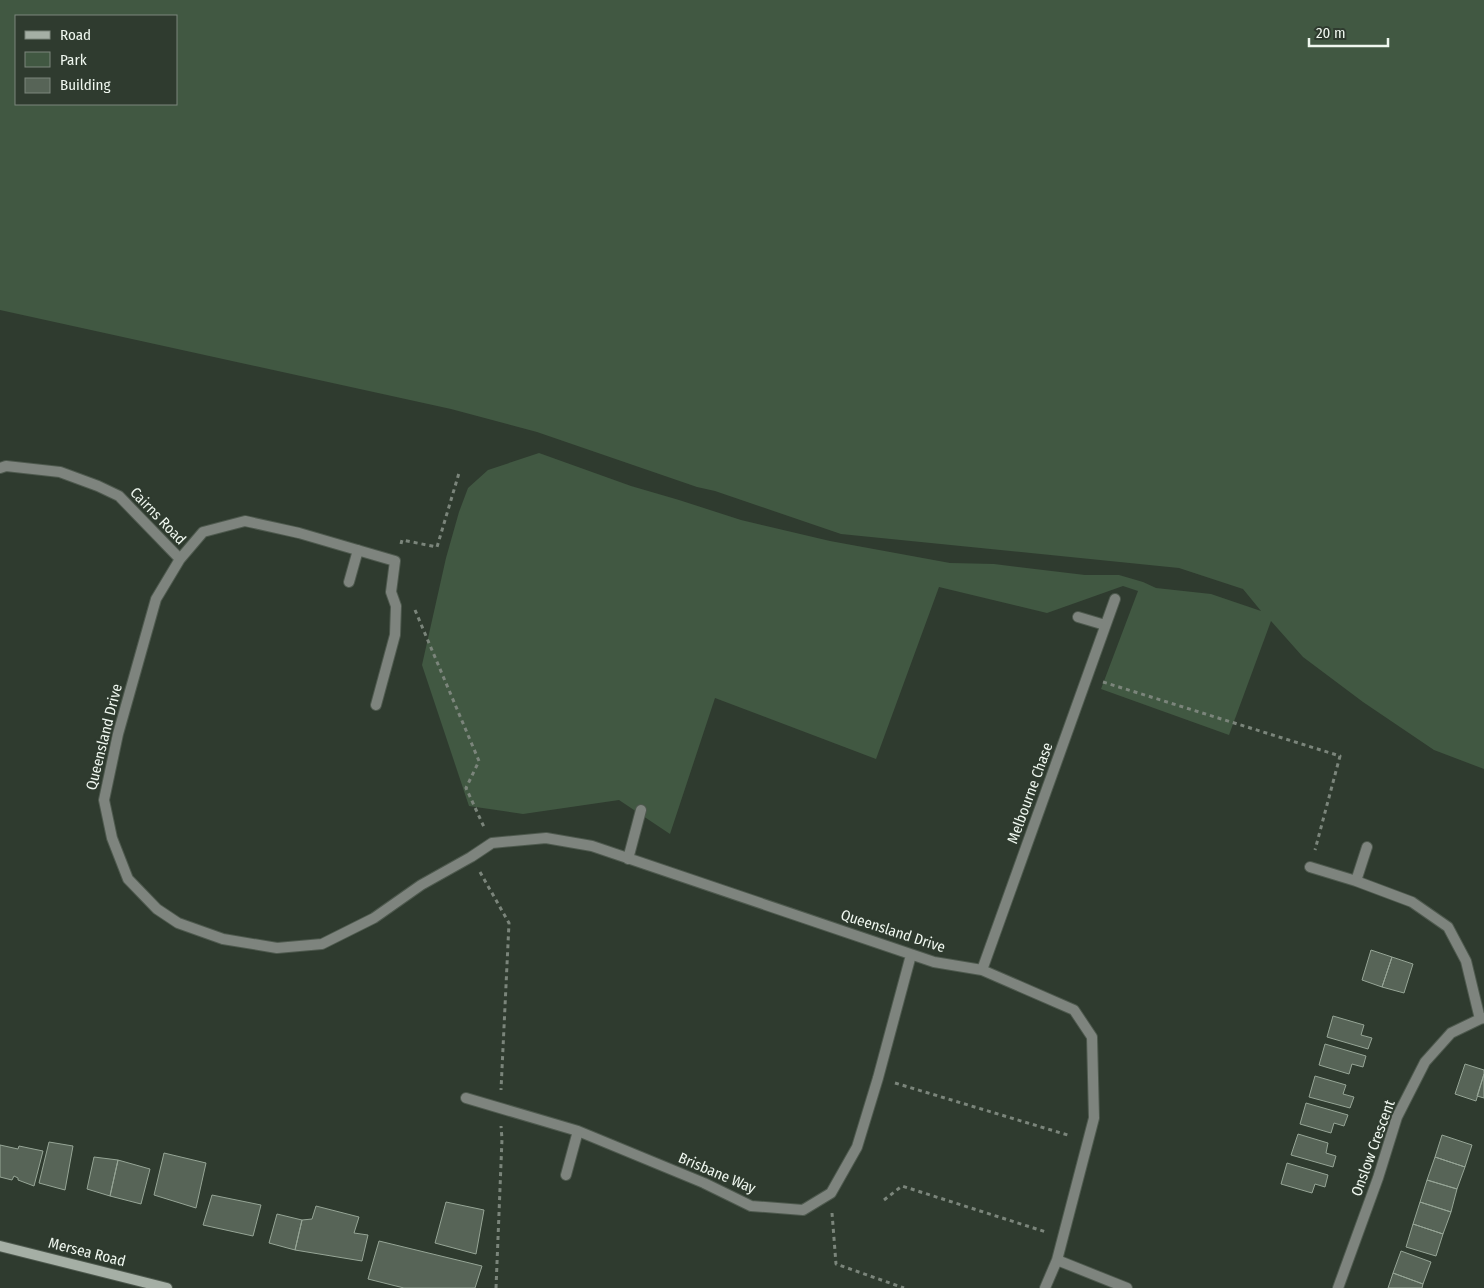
<svg xmlns="http://www.w3.org/2000/svg" width="1484" height="1288" font-family="'Fira Sans Condensed',sans-serif">
  <rect width="100%" height="100%" fill="#2f3b2f"/>
  <!-- green -->
  <path fill="#415842" fill-rule="evenodd" d="M0 0H1484V769L1434 750 1363 702 1303 657 1271 621 1229 735 1101 689 1138 591 1123 586 1047 613 939 587 876 759 715 698 670 834 619 800 523 814 469 806 422 665 446 558 459 512 468 488 488 470 539 453 631 486 679 500 741 520 830 541 950 563 994 564 1085 575H1119L1143 582 1156 588 1211 594 1261 611 1243 589 1179 568 841 534 715 491 697 487 537 432 451 409 0 310ZM16 16H176V104H16Z"/>
  <!-- building -->
  <path fill="#576457" stroke="#96a596" d="M1371 950 1392 957 1382 987 1362 980Z
    M1392 957 1413 964 1404 993 1382 987Z
    M1333 1016 1364 1025 1361 1035 1372 1038 1368 1049 1327 1037Z
    M1325 1044 1366 1056 1363 1067 1352 1064 1349 1074 1319 1065Z
    M1465 1064 1484 1070V1074L1476 1101 1455 1094Z
    M1484 1074V1098L1477 1096Z
    M1315 1076 1346 1085 1343 1094 1354 1097 1350 1108 1309 1097Z
    M1306 1103 1348 1115 1344 1126 1334 1123 1331 1133 1300 1124Z
    M1298 1134 1328 1143 1326 1153 1336 1156 1333 1167 1291 1155Z
    M1442 1135 1472 1145 1465 1167 1435 1157Z
    M49 1142 73 1146 65 1190 39 1183Z
    M0 1145 18 1149 19 1146 43 1151 34 1186 18 1180V1178L14 1176 12 1180 0 1177Z
    M164 1153 206 1163 196 1208 154 1195Z
    M94 1157 118 1160 110 1196 87 1189Z
    M1435 1157 1465 1167 1457 1189 1427 1180Z
    M118 1160 150 1169 141 1204 110 1196Z
    M1287 1163 1328 1175 1325 1187 1315 1184 1312 1193 1281 1184Z
    M1427 1180 1457 1189 1451 1212 1420 1202Z
    M212 1195 261 1205 253 1236 203 1225Z
    M446 1202 484 1210 476 1254 435 1243Z
    M1420 1202 1451 1212 1443 1234 1413 1224Z
    M316 1206 359 1217 354 1233 368 1235 362 1261 295 1250 302 1220 312 1219Z
    M277 1214 302 1220 295 1250 269 1243Z
    M1413 1224 1443 1234 1436 1256 1406 1247Z
    M379 1241 482 1266 475 1288H404L368 1279Z
    M1401 1251 1431 1262 1423 1284 1393 1273Z
    M1393 1273 1423 1284 1422 1288H1388Z"/>
  <g fill="none" stroke-linecap="round" stroke-linejoin="round">
    <!-- minor casing -->
    <g stroke="#4e594e" stroke-width="12">
      <path id="minor" d="M0 468 6 466 60 472 98 486 119 496 180 559
        M349 582 358 550
        M1078 617 1105 625
        M376 705 395 635 396 606 391 592 395 561 299 533 245 521 203 532 180 559 156 599 118 734 104 800 112 838 128 879 157 909 178 923 223 939 277 948 322 944 374 918 421 885 471 857 492 843 546 838 592 846 934 962 982 970 1074 1010 1092 1037 1094 1118 1057 1260 1045 1288
        M628 859 641 810
        M1310 867 1356 881 1412 902 1448 927 1466 961 1480 1019
        M1356 881 1367 847
        M982 970 1115 599
        M466 1098 578 1131 704 1183 751 1206 803 1210 831 1193 857 1147 878 1078 911 955
        M566 1175 578 1131
        M1057 1260 1127 1288
        M1338 1288 1378 1178 1397 1117 1425 1062 1451 1033 1480 1019 1484 1018"/>
    </g>
    <!-- secondary casing -->
    <g stroke="#4e594e" stroke-width="12">
      <path id="secondary" d="M0 1246 167 1288"/>
    </g>
    <!-- path -->
    <path stroke="#7b857b" stroke-width="3" stroke-dasharray="4 4" stroke-linecap="butt" d="M401 544 402 540 437 547 459 473
      M415 610 479 761 466 788 484 827
      M1103 682 1340 756 1315 850
      M480 872 509 923 501 1090
      M895 1083 1071 1136
      M884 1200 902 1186 1046 1232
      M832 1213 836 1264 904 1288
      M496 1288 502 1139 501 1126"/>
    <!-- minor -->
    <use href="#minor" stroke="#7e847e" stroke-width="10"/>
    <!-- secondary -->
    <use href="#secondary" stroke="#a5afa5" stroke-width="10"/>
  </g>
  <g text-anchor="middle" dominant-baseline="central" stroke-width="4" stroke-linejoin="round" paint-order="stroke">
    <!-- street labels -->
    <g font-size="15" fill="#eff7ef" stroke="#2f3b2f">
      <text transform="translate(158 516) rotate(46)">Cairns Road</text>
      <text transform="translate(104 737) rotate(-76)">Queensland Drive</text>
      <text transform="translate(1030 793) rotate(-70)">Melbourne Chase</text>
      <text transform="translate(893 931) rotate(18)">Queensland Drive</text>
      <text transform="translate(1373 1148) rotate(-70)">Onslow Crescent</text>
      <text transform="translate(717 1173) rotate(23)">Brisbane Way</text>
      <text transform="translate(87 1252) rotate(14)">Mersea Road</text>
    </g>
  </g>
  <!-- legend -->
  <rect x="15" y="15" width="162" height="90" fill="#2f3b2f" stroke="#7c867c"/>
  <rect x="25" y="31" width="25" height="8" fill="#a5afa5" stroke="#7c867c"/>
  <text x="60" y="40" font-size="15" fill="#eff7ef">Road</text>
  <rect x="25" y="52" width="25" height="15" fill="#415842" stroke="#7c867c"/>
  <text x="60" y="65" font-size="15" fill="#eff7ef">Park</text>
  <rect x="25" y="78" width="25" height="15" fill="#576457" stroke="#7c867c"/>
  <text x="60" y="90" font-size="15" fill="#eff7ef">Building</text>
  <!-- scale -->
  <path d="M1309 38v8h79v-8" fill="none" stroke="#eff7ef" stroke-width="2.5"/>
  <text x="1316" y="38" font-size="15" fill="#eff7ef" stroke="#2f3b2f" stroke-width="4" paint-order="stroke">20 m</text>
</svg>
